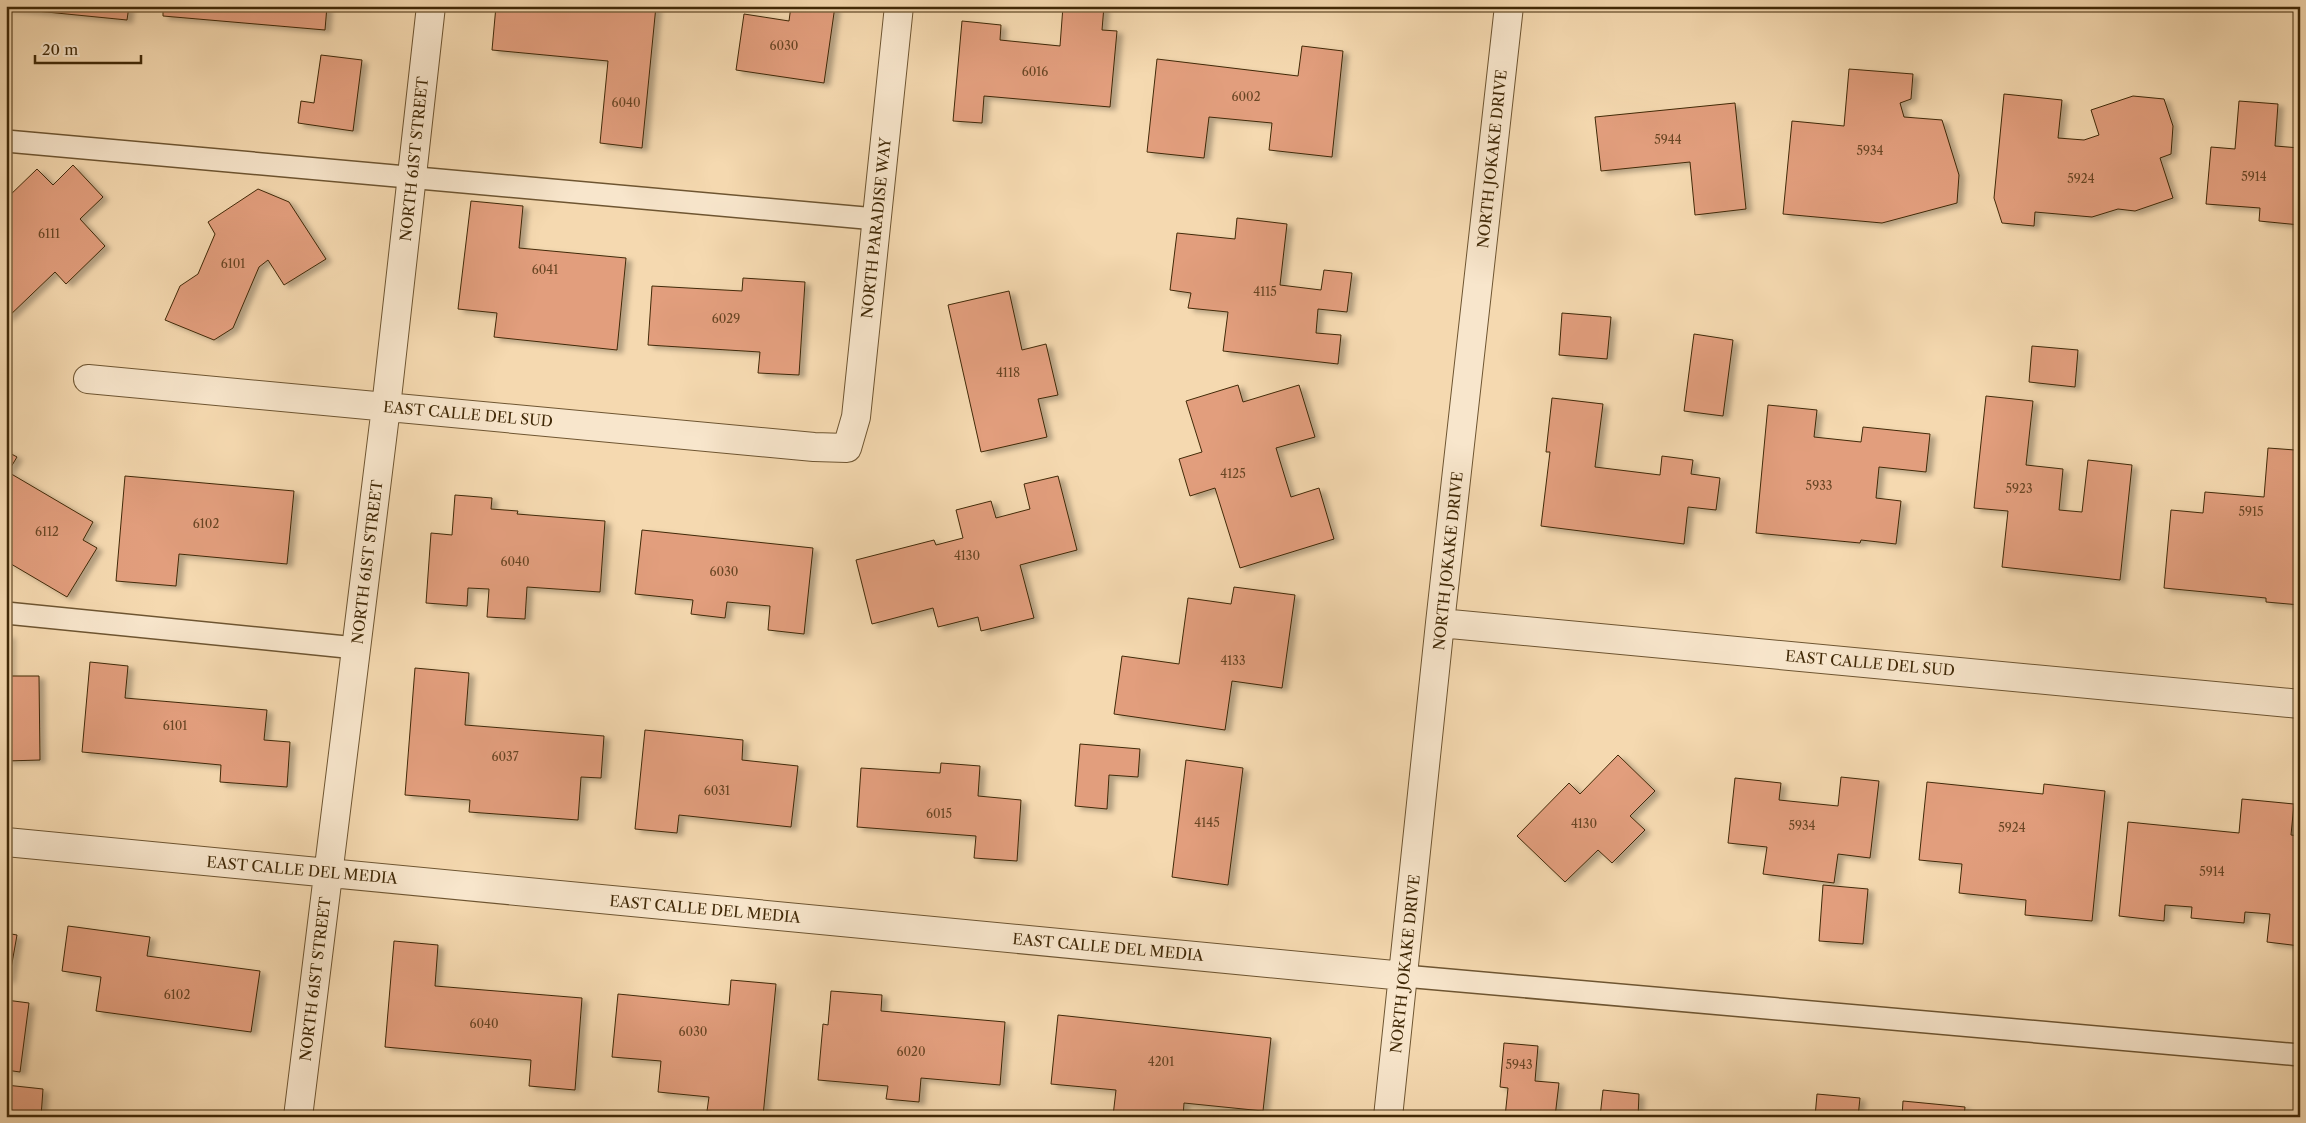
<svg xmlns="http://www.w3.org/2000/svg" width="2306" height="1123" font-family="'Libre Caslon Text',serif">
  <defs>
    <filter id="shadow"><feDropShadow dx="5.5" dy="3" stdDeviation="2.5" flood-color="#0004"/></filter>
  </defs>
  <rect width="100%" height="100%" fill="#f5d9b0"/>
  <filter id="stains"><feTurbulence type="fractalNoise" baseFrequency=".004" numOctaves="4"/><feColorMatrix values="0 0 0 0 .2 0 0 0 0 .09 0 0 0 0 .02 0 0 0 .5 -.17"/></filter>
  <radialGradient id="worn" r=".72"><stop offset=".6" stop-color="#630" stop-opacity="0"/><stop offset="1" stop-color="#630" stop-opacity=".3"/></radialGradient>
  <!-- building -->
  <path fill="#e29e7d" stroke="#412907" filter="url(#shadow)" d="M6 6H129L127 20 6 8Z
    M163 6H327L325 30 163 16Z
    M496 6H656L642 148 600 143 608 61 492 50Z
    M791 6H835L824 83 736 70 744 14 789 21Z
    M1063 6H1104L1102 30 1117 31 1110 107 984 96 982 123 953 121 962 21 1001 25 1000 40 1060 46Z
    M1302 46 1343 51 1332 157 1269 150 1272 123 1209 117 1204 158 1147 152 1157 59 1298 76Z
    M321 55 362 60 353 131 298 123 301 101 314 103Z
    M1849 69 1913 74 1911 99 1900 103 1904 117 1942 120 1959 175 1957 203 1882 223 1783 214 1792 121 1844 126Z
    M2004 94 2062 100 2058 138 2084 140 2099 135 2091 110 2133 96 2164 99 2173 126 2171 154 2160 158 2173 198 2135 211 2118 209 2092 217 2035 212 2034 226 2002 223 1994 198Z
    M2239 101 2278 104 2275 146 2300 148V225L2259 221 2260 208 2206 204 2211 147 2235 149Z
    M1735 103 1746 209 1695 215 1690 162 1601 171 1595 117Z
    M73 165 103 197 80 219 105 246 66 284 55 272 6 319V199L37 169 53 185Z
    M258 189 289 202 326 259 284 285 268 260 259 267 233 328 214 340 165 320 180 286 198 274 215 234 208 222Z
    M471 201 523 206 519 248 626 258 617 350 494 337 497 313 458 309Z
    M1237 218 1287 224 1280 285 1321 290 1324 270 1352 273 1347 312 1318 309 1316 333 1341 335 1338 364 1223 351 1228 312 1188 308 1191 293 1170 290 1177 233 1235 239Z
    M743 278 805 282 799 375 758 373 760 352 648 345 652 286 742 291Z
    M1009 291 1022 350 1046 344 1058 395 1038 399 1047 437 981 452 948 305Z
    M1562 313 1611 317 1607 359 1559 355Z
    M1694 334 1733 340 1723 416 1684 411Z
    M2032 346 2078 350 2075 387 2029 382Z
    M1238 385 1243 402 1299 385 1315 437 1276 448 1291 497 1319 488 1334 539 1240 568 1215 488 1190 496 1179 459 1202 452 1186 401Z
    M1986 396 2033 401 2026 465 2063 469 2059 510 2082 512 2088 460 2132 465 2120 580 2002 567 2008 511 1974 508Z
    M1552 398 1603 404 1595 467 1660 475 1662 456 1693 460 1691 474 1720 478 1716 510 1688 507 1684 544 1541 526 1550 452H1546Z
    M1768 405 1817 410 1814 437 1861 442 1863 427 1930 434 1926 472 1879 467 1876 498 1901 501 1896 544 1861 540 1860 543 1756 533Z
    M2298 419H2300V605L2266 602V598L2164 588 2171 510 2203 513 2205 492 2264 497 2268 448 2295 450Z
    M6 451 17 457 8 472 93 522 83 540 97 548 67 597 6 561Z
    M125 476 294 491 287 564 179 554 176 586 116 581Z
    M1058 476 1077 550 1020 565 1034 618 981 631 978 617 938 627 933 608 872 624 856 560 934 540 936 545 963 538 956 510 991 501 996 518 1030 509 1024 484Z
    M455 495 492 498 491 509 518 511 517 514 605 521 600 592 527 587 525 619 487 617 489 589 468 588 467 606 426 603 431 533 452 535Z
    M642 530 813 548 804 634 768 630 770 606 727 602 725 618 691 614 693 600 635 594Z
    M1234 587 1295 595 1282 688 1232 681 1225 730 1114 714 1122 656 1179 664 1188 598 1231 604Z
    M6 635H9V676H39L40 760 6 761Z
    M90 662 128 666 125 698 267 710 264 740 290 742 287 787 220 782 221 765 82 752Z
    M415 668 469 673 465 725 604 736 601 778 581 777 578 820 469 812 470 800 405 795Z
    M645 730 743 740 742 760 798 766 791 827 679 815 677 833 635 829Z
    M1080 744 1140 749 1138 777 1109 775 1107 809 1075 806Z
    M1618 755 1655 791 1630 816 1645 830 1612 863 1598 850 1565 882 1517 836 1569 783 1580 794Z
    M1186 760 1243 768 1228 885 1172 877Z
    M941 763 980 766 978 796 1021 800 1017 861 974 858 976 836 857 827 861 768 940 773Z
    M1841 777 1879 781 1870 858 1838 854 1834 883 1763 874 1767 847 1728 843 1735 778 1781 783 1779 800 1838 806Z
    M1927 782 2043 794 2044 784 2105 791 2092 921 2025 915 2026 900 1959 893 1962 864 1919 860Z
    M2242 799 2294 804 2291 835 2300 836V946L2267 942 2270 914 2245 912 2244 923 2191 918 2192 907 2165 905 2164 921 2119 916 2128 822 2239 833Z
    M1823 885 1868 889 1863 944 1819 941Z
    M68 926 150 937 147 956 260 971 251 1032 96 1011 101 977 62 971Z
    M6 933 17 935 9 980 6 979Z
    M394 941 438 945 435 986 582 998 575 1090 529 1086 531 1060 385 1047Z
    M731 980 776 984 763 1116 707 1111 709 1097 658 1092 661 1061 612 1057 618 994 729 1005Z
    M831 991 882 995 881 1011 1005 1022 1000 1085 921 1078 919 1102 886 1099 888 1086 818 1080 823 1024 828 1025Z
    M6 1000 29 1003 20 1072 6 1070Z
    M1058 1015 1271 1038 1263 1111 1184 1103 1183 1117 1113 1116 1116 1090 1051 1084Z
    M1504 1043 1538 1046 1535 1081 1559 1083 1555 1117H1505L1508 1088 1500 1087Z
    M6 1085 43 1089 41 1117H6Z
    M1603 1090 1639 1094 1638 1117H1600Z
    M1817 1094 1860 1098 1858 1117H1815Z
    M1903 1101 1965 1107 1964 1117H1902Z
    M1692 1113 1730 1117H1692Z"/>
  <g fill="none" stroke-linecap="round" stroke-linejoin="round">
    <!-- lane casing -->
    <g stroke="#6e5531" stroke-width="24">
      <path id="lane" d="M6 141 876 219
        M6 613 356 648
        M1404 976 2300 1055"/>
    </g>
    <!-- street casing -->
    <g stroke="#6e5531" stroke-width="30">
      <path id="street" d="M88 379 814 447 847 448 856 417 899 6
        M1440 623 2300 704
        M6 842 1404 976
        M298 1117 386 407 431 6
        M1388 1117 1440 623 1509 6"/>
    </g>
    <!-- lane -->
    <use href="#lane" stroke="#f8e6cc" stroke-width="21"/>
    <!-- street -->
    <use href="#street" stroke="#f8e6cc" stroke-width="28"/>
  </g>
  <g text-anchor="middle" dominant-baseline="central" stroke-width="4.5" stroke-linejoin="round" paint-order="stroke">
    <!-- number labels -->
    <g font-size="12" fill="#694624">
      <text x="784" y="45">6030</text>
      <text x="1035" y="71">6016</text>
      <text x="1246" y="96">6002</text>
      <text x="626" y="102">6040</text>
      <text x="1668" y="139">5944</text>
      <text x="1870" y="150">5934</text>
      <text x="2254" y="176">5914</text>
      <text x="2081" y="178">5924</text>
      <text x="49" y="233">6111</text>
      <text x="233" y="263">6101</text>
      <text x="545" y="269">6041</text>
      <text x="1265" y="291">4115</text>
      <text x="726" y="318">6029</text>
      <text x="1008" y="372">4118</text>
      <text x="1233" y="473">4125</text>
      <text x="1819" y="485">5933</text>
      <text x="2019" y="488">5923</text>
      <text x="2251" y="511">5915</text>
      <text x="206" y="523">6102</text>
      <text x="47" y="531">6112</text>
      <text x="967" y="555">4130</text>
      <text x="515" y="561">6040</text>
      <text x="724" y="571">6030</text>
      <text x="1233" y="660">4133</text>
      <text x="175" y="725">6101</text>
      <text x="505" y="756">6037</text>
      <text x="717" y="790">6031</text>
      <text x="939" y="813">6015</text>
      <text x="1207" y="822">4145</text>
      <text x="1584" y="823">4130</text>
      <text x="1802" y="825">5934</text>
      <text x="2012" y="827">5924</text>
      <text x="2212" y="871">5914</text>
      <text x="177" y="994">6102</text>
      <text x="484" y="1023">6040</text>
      <text x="693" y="1031">6030</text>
      <text x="911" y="1051">6020</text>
      <text x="1161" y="1061">4201</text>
      <text x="1519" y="1064">5943</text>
    </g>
    <!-- street labels -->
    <g font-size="15" fill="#412907" stroke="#f8e6cc">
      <text transform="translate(414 159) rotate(-84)">NORTH 61ST STREET</text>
      <text transform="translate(1492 159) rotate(-84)">NORTH JOKAKE DRIVE</text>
      <text transform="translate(876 228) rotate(-84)">NORTH PARADISE WAY</text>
      <text transform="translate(468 414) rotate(5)">EAST CALLE DEL SUD</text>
      <text transform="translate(1448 561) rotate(-84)">NORTH JOKAKE DRIVE</text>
      <text transform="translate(367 562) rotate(-83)">NORTH 61ST STREET</text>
      <text transform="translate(1870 663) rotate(5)">EAST CALLE DEL SUD</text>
      <text transform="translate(302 870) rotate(5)">EAST CALLE DEL MEDIA</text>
      <text transform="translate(705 909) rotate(5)">EAST CALLE DEL MEDIA</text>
      <text transform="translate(1108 947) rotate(5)">EAST CALLE DEL MEDIA</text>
      <text transform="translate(1405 964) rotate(-84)">NORTH JOKAKE DRIVE</text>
      <text transform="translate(315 979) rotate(-83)">NORTH 61ST STREET</text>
    </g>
  </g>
  <!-- margin -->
  <rect width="2306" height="1123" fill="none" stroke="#f5d9b0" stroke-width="25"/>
  <rect x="8" y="8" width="2291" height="1108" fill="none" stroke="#412907" stroke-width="2.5"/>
  <rect x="12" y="12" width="2281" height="1098" fill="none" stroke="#412907"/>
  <!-- scale -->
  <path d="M35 55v8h106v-8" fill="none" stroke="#412907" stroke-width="2.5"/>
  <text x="42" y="55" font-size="15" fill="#412907" stroke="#f8e6cc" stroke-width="4" paint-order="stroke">20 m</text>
  <rect width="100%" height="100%" filter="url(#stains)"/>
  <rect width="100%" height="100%" fill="url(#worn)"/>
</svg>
